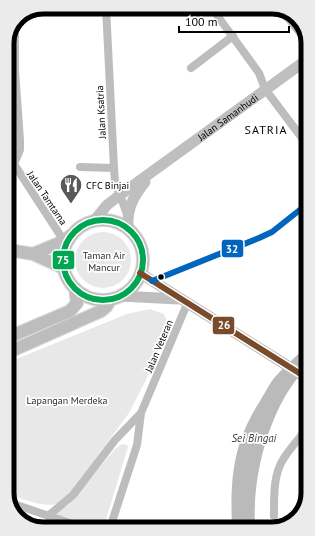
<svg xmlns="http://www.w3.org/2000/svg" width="315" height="536" font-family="'PT Sans',sans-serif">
  <rect width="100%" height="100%" fill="#fff"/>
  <!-- park -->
  <path fill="#e8e8e8" d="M75 260a28 28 0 1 1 56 0a28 28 0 1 1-56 0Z
    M150 309 164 314 167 321 154 354 153 366 129 413 70 493C66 496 62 501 58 503 47 509 22 499 10 495L9 362 127 314Z
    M122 444 127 445 128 447 104 526C92 534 70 521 57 516L54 512 68 505 115 449Z"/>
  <!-- water -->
  <path fill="#bababa" d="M307 346V367C270 405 252 474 255 526H232C230 478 233 443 260 401 264 394 269 385 274 378 284 367 296 356 307 346Z"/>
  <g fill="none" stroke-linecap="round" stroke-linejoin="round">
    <!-- primary casing -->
    <g stroke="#dbdbdb" stroke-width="14">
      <path id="primary" d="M63 260a40 40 0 1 1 80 0a40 40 0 1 1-80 0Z
        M9 250 33 254 64 268
        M33 254 64 241 71 235
        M9 337 70 311 77 303 75 288
        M9 352 101 311 106 307 111 299"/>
    </g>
    <!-- street -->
    <path stroke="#bdbdbd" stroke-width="8" d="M106 7 114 168 115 182 127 214
      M211 7 259 73 265 89 305 142
      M285 14 305 39
      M15 23V71L20 140V150L14 164 64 241
      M191 68 233 36
      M8 142 20 140
      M80 167 114 168
      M152 281 259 238 272 232 306 205
      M11 503 84 528
      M48 516 73 495 115 440 141 413
      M274 516C274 497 273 474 284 458 291 447 300 438 307 428
      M110 528 137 445 141 413 187 304"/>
    <!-- secondary -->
    <g stroke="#bfbfbf" stroke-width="11">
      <path id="s1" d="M94 221 107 205 120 195 305 61"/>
      <path d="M128 228C127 208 133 197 145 182"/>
      <path d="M140 273 307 378"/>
      <path d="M120 296 178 299"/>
    </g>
    <!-- primary -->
    <use href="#primary" stroke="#bdbdbd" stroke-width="12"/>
    <!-- bus-1 casing -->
    <g stroke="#fff" stroke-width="9">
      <path id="bus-1" d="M63 260a40 40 0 1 1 80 0a40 40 0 1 1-80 0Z"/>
    </g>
    <!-- bus-2 casing -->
    <g stroke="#fff" stroke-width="9">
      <path id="bus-2" d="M140 273 307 378"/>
    </g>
    <!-- bus-3 casing -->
    <g stroke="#fff" stroke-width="9">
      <path id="bus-3" d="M152 281 259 238 272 232 306 205"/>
    </g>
    <!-- bus-1 -->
    <use href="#bus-1" stroke="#00a651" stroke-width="6"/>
    <!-- bus-2 -->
    <use href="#bus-2" stroke="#7a4b2a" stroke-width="6"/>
    <!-- bus-3 -->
    <use href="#bus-3" stroke="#0065bd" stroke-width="6"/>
  </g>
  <!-- icons -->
  <defs>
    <g id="restaurant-pin" transform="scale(1.15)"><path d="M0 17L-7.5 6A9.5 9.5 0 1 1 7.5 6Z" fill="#595959" stroke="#fff"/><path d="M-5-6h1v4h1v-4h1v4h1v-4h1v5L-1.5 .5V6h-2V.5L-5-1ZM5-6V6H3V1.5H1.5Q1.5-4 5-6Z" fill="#fff"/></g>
  </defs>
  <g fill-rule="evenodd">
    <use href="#restaurant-pin" x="71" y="185"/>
  </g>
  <!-- markers -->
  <circle fill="#000" stroke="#fff" stroke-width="1.5" cx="161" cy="277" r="3.5"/>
  <g text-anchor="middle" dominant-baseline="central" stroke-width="3.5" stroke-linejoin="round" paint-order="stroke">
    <!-- street labels -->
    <g font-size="10" fill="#000" stroke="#fff">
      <text transform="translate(101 112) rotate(-93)">Jalan Ksatria</text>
      <text stroke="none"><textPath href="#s1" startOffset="170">Jalan Samanhudi</textPath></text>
      <text transform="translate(47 198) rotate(56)">Jalan Tamtama</text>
      <text transform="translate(159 346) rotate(-67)">Jalan Veteran</text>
    </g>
    <!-- poi labels -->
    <g font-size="10" fill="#000" stroke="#fff" text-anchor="start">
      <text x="86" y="185">CFC Binjai</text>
    </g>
    <!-- park labels -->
    <g font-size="10" fill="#2c2c2c" stroke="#fff">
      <text x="104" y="255">Taman Air<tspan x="104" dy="12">Mancur</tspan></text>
      <text x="67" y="400">Lapangan Merdeka</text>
    </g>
    <!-- water labels -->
    <g font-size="11" font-style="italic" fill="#3d3d3d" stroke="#fff">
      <text x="254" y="438">Sei Bingai</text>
    </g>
    <!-- quarter labels -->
    <g font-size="12" letter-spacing="1" fill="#000" stroke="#fff">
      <text x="266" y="129">SATRIA</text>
    </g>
  </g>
  <!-- crop -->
  <path d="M0 0H315V536H0ZM43 14H272A29 29 0 0 1 301 43V493A29 29 0 0 1 272 522H43A29 29 0 0 1 14 493V43A29 29 0 0 1 43 14Z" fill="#ebebeb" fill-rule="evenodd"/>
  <path fill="none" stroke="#000" stroke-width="5" d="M43 14H272A29 29 0 0 1 301 43V493A29 29 0 0 1 272 522H43A29 29 0 0 1 14 493V43A29 29 0 0 1 43 14Z"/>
  <g stroke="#fff" stroke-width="1.5">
    <rect x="221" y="239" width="23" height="19" rx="4" fill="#0065bd"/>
    <rect x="52" y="250" width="23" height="20" rx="4" fill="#00a651"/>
    <rect x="212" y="316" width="23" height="19" rx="4" fill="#7a4b2a"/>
  </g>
  <g font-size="11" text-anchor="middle" font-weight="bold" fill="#fff">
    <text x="232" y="253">32</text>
    <text x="63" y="264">75</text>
    <text x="224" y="329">26</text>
  </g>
  <!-- scale -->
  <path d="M179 26v6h110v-6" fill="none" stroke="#000000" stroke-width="2"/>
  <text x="185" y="26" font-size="12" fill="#000000" stroke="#ffffff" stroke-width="3" paint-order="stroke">100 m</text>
</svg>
